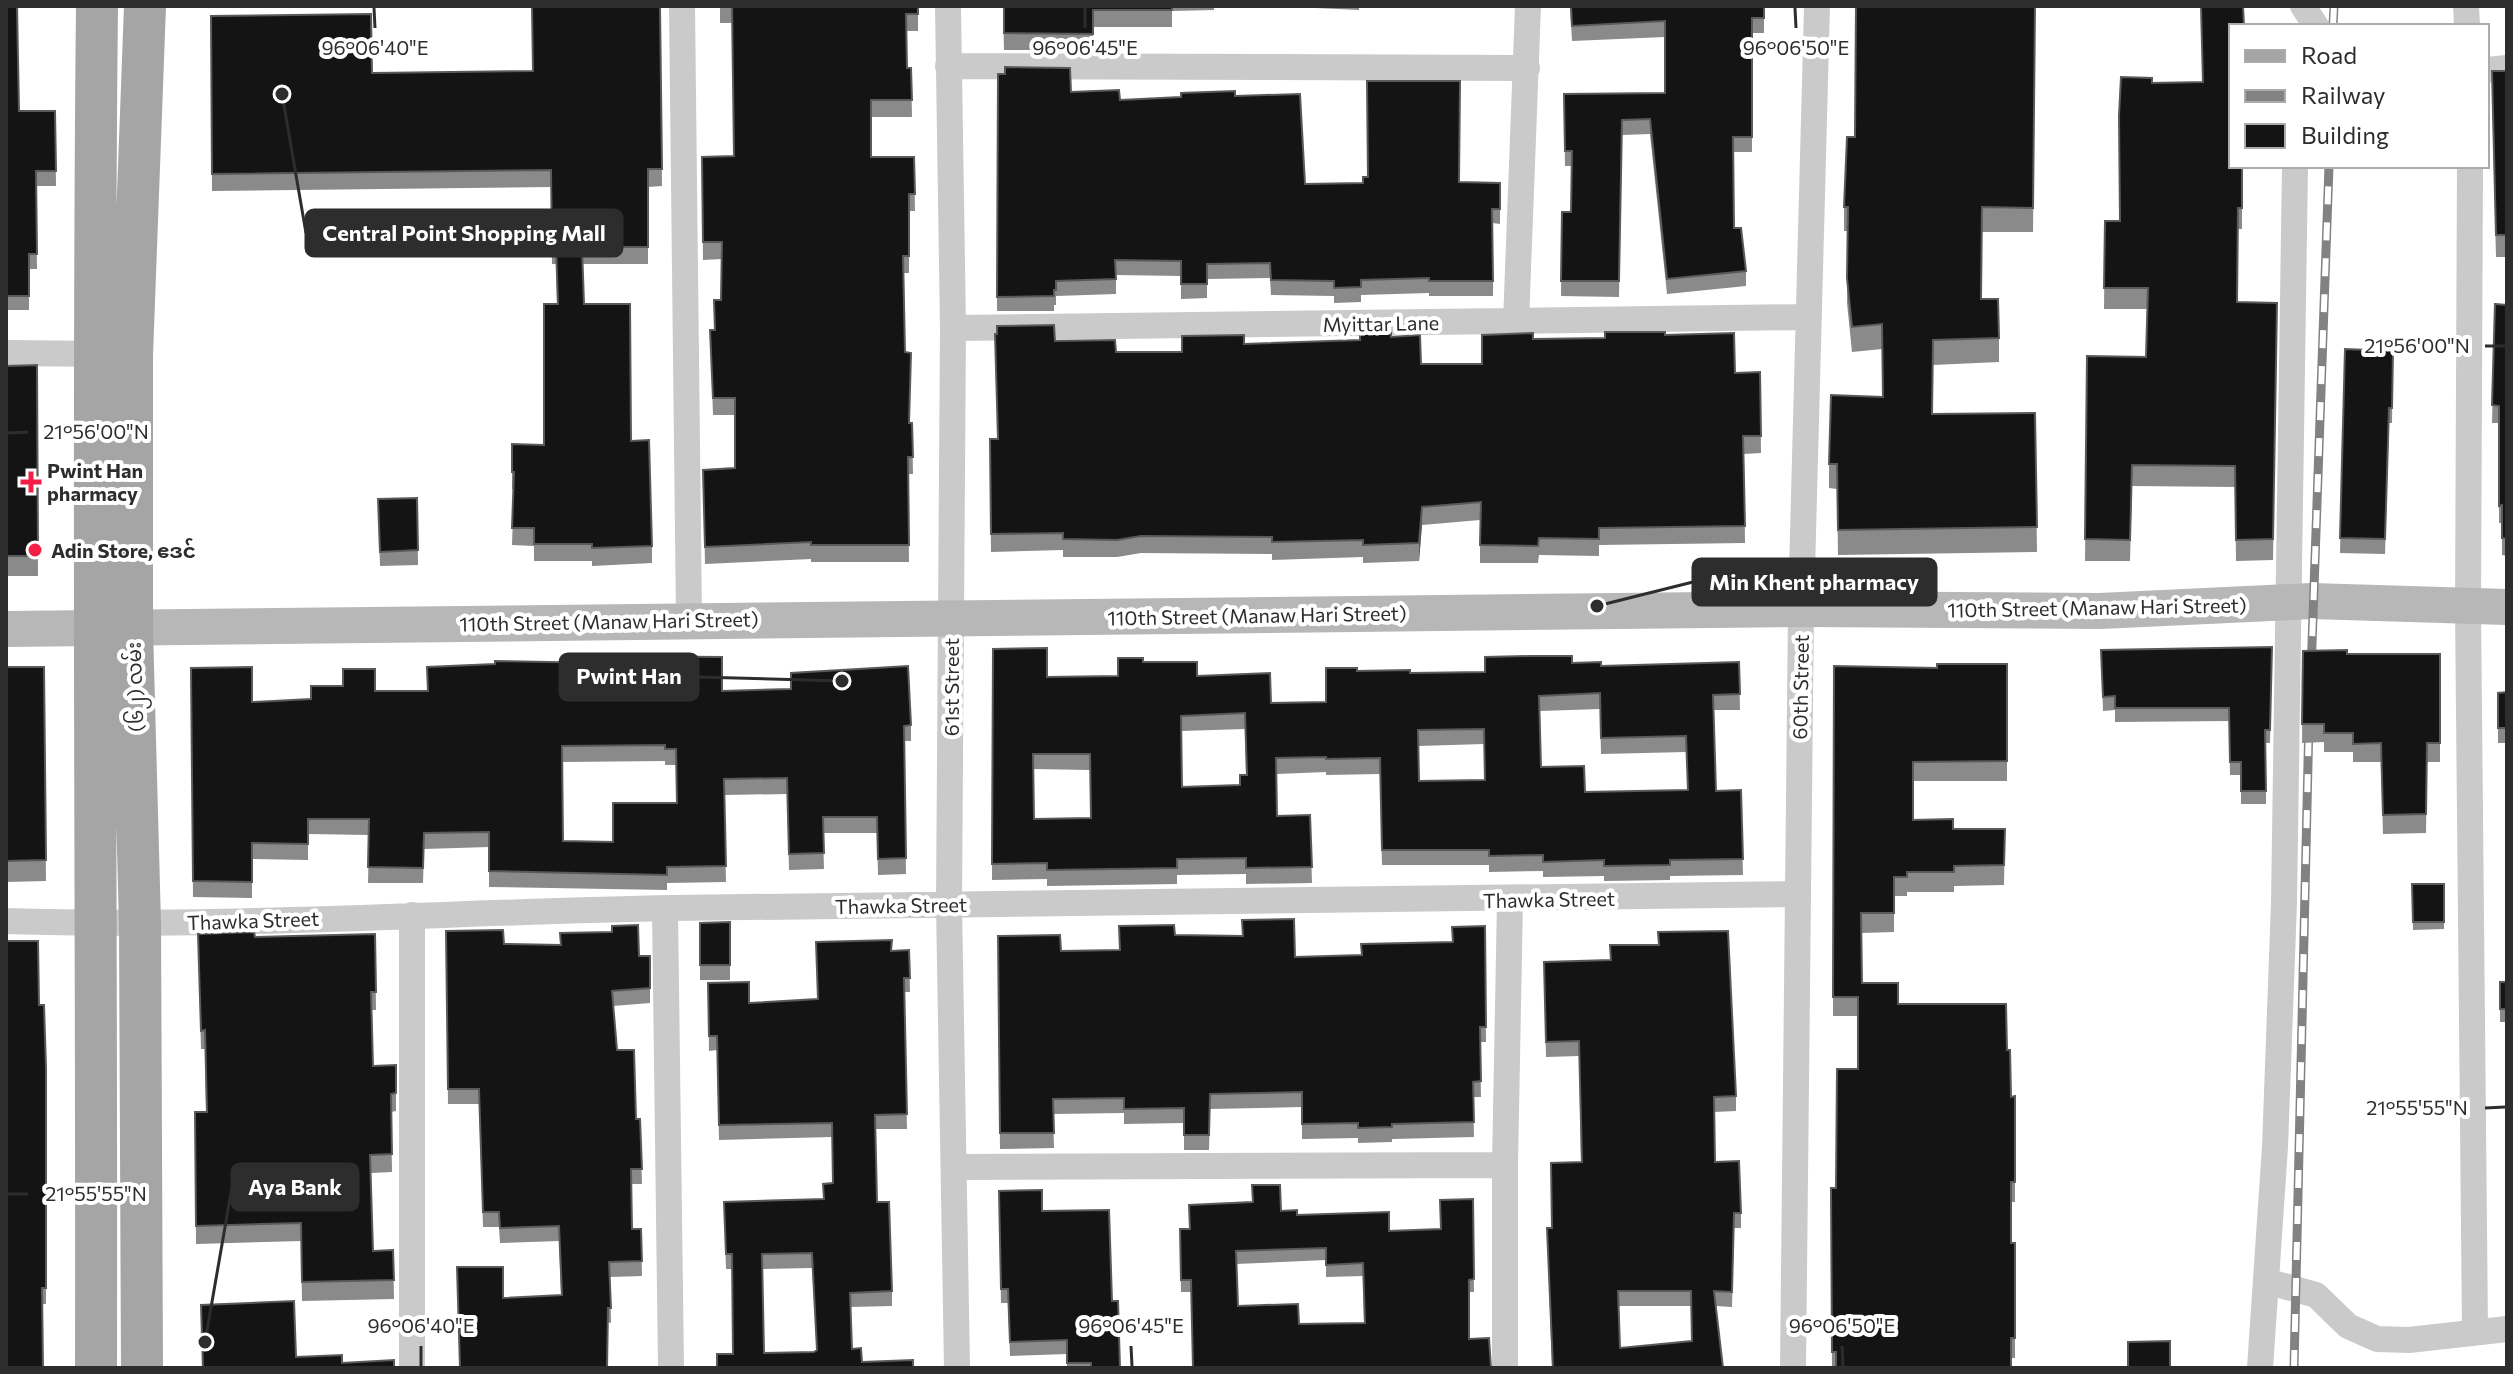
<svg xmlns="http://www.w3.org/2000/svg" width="2513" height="1374" font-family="Commissioner,'Noto Sans Myanmar',sans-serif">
  <rect width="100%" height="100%" fill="#fff"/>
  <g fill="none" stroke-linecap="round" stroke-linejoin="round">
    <!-- minor -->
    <path stroke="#cacaca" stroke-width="26" d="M682 6 689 620
      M948 6 953 328 949 905 957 1368
      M2303 6 2316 26
      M2466 6 2467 26
      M948 66 1527 68
      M2487 70 2507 68
      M2470 166 2468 608 2475 1331
      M1516 322 1528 6
      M953 328 1809 317
      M6 353 108 354
      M665 909 671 1368
      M412 915V1368
      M6 921C228 928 450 912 672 908 1046 903 1421 902 1796 894
      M956 1167 1505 1165
      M2266 1281 2316 1295 2348 1326 2377 1339 2409 1340 2507 1329
      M1505 1368V1165L1510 900
      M1793 1368 1801 609 1817 6
      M2260 1368 2275 1147 2284 903 2295 166"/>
    <!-- secondary -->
    <path stroke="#b7b7b7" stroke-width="36" d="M6 629 1801 609 2100 611 2312 601 2507 607"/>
    <!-- primary -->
    <path stroke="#a5a5a5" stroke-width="42" d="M96 1368C97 914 92 460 97 6
      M142 1368 140 924 132 628V355L145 6"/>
    <!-- rail casing -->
    <g stroke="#828282" stroke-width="9">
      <path id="rail" d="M2333 26 2334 6
        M2311 672 2329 166
        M2294 1368 2309 720"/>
    </g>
    <!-- rail -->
    <use href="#rail" stroke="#fff" stroke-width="6" stroke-dasharray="18" stroke-linecap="butt"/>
  </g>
  <!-- wall -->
  <path fill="#8a8a8a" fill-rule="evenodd" d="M6 6 19 111H55L56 186H36L37 269H29V310H6Z
    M660 6 662 186 648 187V264H583L584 304 631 441 652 546V563L592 566V561H534V546L512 545 514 489H512V444L544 445 557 304 556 264H552L551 187 212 191 211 16 372 73 533 71Z
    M720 6H918V31H906L907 68H911L912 117H871V157H914L915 211H909V273H904L905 352 909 423H912L913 474H908L909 562H811V559L705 564 703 470 735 468V415H713L710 330H715L721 300 722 259 703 260 702 157 734 156 732 23H720Z
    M1003 6H1214V10L1172 11V27H1093V50H1004Z
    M1273 6H1402L1359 7V10Z
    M1570 6H1764V33H1752V152H1733L1734 228 1746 271V286L1667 294 1650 134 1622 135 1619 297 1561 296 1562 212H1571L1572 166H1565L1564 94 1665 93V37L1572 41Z
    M2035 6 2033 232H1982L1981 299 1999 338V362L1933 365 1932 414 2035 413 2037 552 1838 555 1837 489 1829 488V464L1883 397 1882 349 1852 352 1847 303 1848 231H1844V207L1855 137Z
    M2231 26V166H2242V229H2238L2237 302 2277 303 2273 560 2236 561 2235 487 2132 486 2130 561H2085L2087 356 2146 357 2147 309H2104L2105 221H2120L2152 83 2202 82Z
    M2507 71V257H2496L2492 93Z
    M998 74 1071 92 1120 100 1235 96 1305 184 1500 183V224L1493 223V296H1429V293L1361 295V302L1334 303V296L1271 295 1270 278 1207 279V298L1181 299V276L1116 275V294L1056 296V305H1054V311H997Z
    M2495 304 2507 305V556L2502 555V523H2499V423H2492Z
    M1665 335 1735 373 1760 372 1761 453 1744 454 1745 543 1599 545V556L1539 555 1538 563H1480V520L1422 525 1419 561 1363 563V557L1272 560V554L1141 553 1117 557H1063V550L991 552 990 439H997L1055 341 1116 352H1182L1244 344 1360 340 1391 337 1421 364H1482L1533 339 1605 338Z
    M2345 349 2393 351 2392 423H2389L2385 554 2340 553Z
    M37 365 38 576H6V366Z
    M417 498 418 565 380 566 378 499Z
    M2272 647 2270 743H2266V804H2241V775H2230L2229 721 2115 722V710L2103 711 2101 650Z
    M993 649 1047 677 1118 676 1143 662 1197 676 1271 703 1326 702 1357 671 1410 673 1485 672 1572 663 1601 666 1739 662 1740 710H1713L1716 791 1741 790 1743 875 1670 876V880L1604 881V876L1543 877V871L1489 872V865H1382L1380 774 1326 775V772L1277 774V816L1310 815 1312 883 1246 884V874L1177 875V884L1047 886V879L992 880ZM1600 709 1601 754 1686 752 1688 790 1585 792 1541 767 1540 711ZM1245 729 1246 775 1240 785 1182 787 1181 731ZM1484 744 1485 780 1419 781 1418 746ZM1033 769 1090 770 1091 818 1034 819Z
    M2303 651 2347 654H2440V762H2427L2426 833 2383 834 2381 762H2353V752H2324V742L2302 743Z
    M2007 664V781H1913V820L1953 829H2005L2004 885 1954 886V892H1907V896H1894V932L1861 933 1862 983 1898 1004 2007 1050 2011 1097 2015 1096V1202H2011V1243H2015V1358H2011V1368H1832L1831 1188H1836L1858 1069V1016H1833L1834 666 1937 668Z
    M6 667H44L46 881 6 882Z
    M427 667 722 691 911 725V741H904L906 874 878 875 877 833H823L824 869 789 870 787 794 724 795 726 882 667 883V890L489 887V847L424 849 423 883H368L369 835 308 834V860L252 859V898L193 897 191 668 252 702 311 699 375 691H427ZM665 761V765H676L677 803 613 842 563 841 562 762Z
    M2507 692V743H2498V693Z
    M2412 884H2444V929L2413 930Z
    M730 922V980H700V923Z
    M1485 926 1486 1042H1480L1481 1097H1473L1474 1137 1392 1139V1142L1358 1143V1138L1302 1139V1107L1210 1109 1209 1150H1184V1123L1124 1124V1113L1053 1114 1054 1148 1000 1149 998 936 1061 951 1120 950 1175 935 1295 957 1362 955 1452 942Z
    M446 931 504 944 639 956H650V1003L613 1006 617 1050 636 1119H640L642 1184H631L632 1229H641L642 1276 610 1277 611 1323 503 1298 561 1295 559 1241 500 1243 499 1227H483L479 1104H448Z
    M198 934 255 937 375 934 376 1010H372L373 1066 396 1065V1111L391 1112 392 1172 371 1173 373 1251 393 1250 394 1299 302 1301 301 1241 196 1244 195 1112H206L205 1049H201Z
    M909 950 910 992H904L907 1129H875L877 1202 892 1291V1306L850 1307 852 1349 862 1362 913 1368 733 1354 732 1269H726L724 1202 823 1199 833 1183 832 1137 719 1140 717 1050 709 1051 708 983 749 1003 818 999 891 951ZM812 1268 817 1350 814 1352 764 1353 762 1269Z
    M1544 962 1736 1096V1111L1714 1112 1715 1162 1741 1213V1228H1734L1732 1307 1716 1306 1723 1368H1552L1547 1228H1552L1581 1162 1579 1056 1546 1057ZM1619 1306H1691L1692 1341 1620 1348Z
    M2500 982H2507V1022H2500Z
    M39 1005 46 1068V1304H42L6 1368Z
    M999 1191 1042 1211 1112 1301 1120 1368H1067V1354L1010 1356 1008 1303H1001Z
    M1473 1199 1474 1292H1469V1339L1193 1368 1191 1292H1181L1180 1241 1190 1229 1281 1211 1389 1231 1441 1229ZM1326 1260V1277L1363 1276 1364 1323 1299 1324 1238 1306 1236 1264Z"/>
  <!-- shaded-wall -->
  <path fill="#5a5a5a" d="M1422 507V525L1419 561V543Z"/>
  <!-- building -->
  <path fill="#141414" stroke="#5a5a5a" stroke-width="2" fill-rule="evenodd" d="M6 6H17L19 111H55L56 171H36L37 254H29V296H6Z
    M532 6H660L662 169H648V247H582L584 304H630L631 441 649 440 652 546 592 548V544H534V528H512L514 472H512V444L544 445V304H558L556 247H552L551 170 212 174 211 16 371 14 372 73 533 71Z
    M732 6H918V14H906L907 68H911L912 100H871V157H914L915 194H909V256H903L905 352 911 353 909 423H912L913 457H908L909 545H811V542L705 547 703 470 735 468V398H713L710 330H715L714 300H721L722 242H703L702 157 734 156Z
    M1004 6H1172V10H1093V34L1004 33Z
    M1571 6H1764V18H1752V137H1733L1734 228H1741L1746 271 1667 279 1650 119 1622 120 1619 281H1561L1562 212H1571L1572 151H1565L1564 94 1665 93V21L1572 26Z
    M1856 6H2035L2033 208 1982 207 1981 299H1998L1999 338 1933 340 1932 414 2035 413 2037 527 1838 530 1837 464H1829L1831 395 1883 397 1882 324 1852 327 1847 278 1848 207H1844L1847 137H1855Z
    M2201 6H2243L2244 26H2231V166H2242V208H2238L2237 302 2277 303 2273 539 2236 540 2235 466 2132 465 2130 540 2085 539 2087 356 2146 357 2148 288H2104L2105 221H2120L2119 116 2121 77 2152 78V83L2203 82Z
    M1005 67 1070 68 1071 92 1119 90 1120 100 1181 97V93L1235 91V96L1300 94 1305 184 1363 183V177H1368L1367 81H1460L1459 182 1500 183V209H1492L1493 281H1429V278L1361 280V287L1334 288V281L1271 280 1270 263 1207 264V284H1181V261L1115 260 1116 279 1056 281V290H1054V296L997 297 998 74H1005Z
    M2492 71H2507V235H2496Z
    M2495 304 2507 305V538H2502V505L2499 506V406L2492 405Z
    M1054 325 1055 341 1115 340 1116 352H1182V336L1244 335V344L1360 340V334L1391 333V337L1420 335 1421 364H1482V335L1533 333V339L1605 338V332H1665V335L1734 333 1735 373 1760 372 1761 436H1743L1745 526 1599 528V539L1539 538 1538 546 1480 545 1481 502 1422 507 1419 543 1363 545V540L1272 542V537L1141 536 1117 540 1063 539V533L991 534 990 439H998L995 334H997V326Z
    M2345 349 2393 351 2392 408H2389L2385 539 2340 538Z
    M37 365 38 556H6V366Z
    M417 498 418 550 380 552 378 499Z
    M2272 647 2270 730H2265L2266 791H2241V762H2230L2229 708H2115V696L2103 697 2101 650Z
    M1047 648V677L1118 676V658H1143V662H1197V676L1270 673 1271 703 1326 702V668H1357V671L1410 670V673L1485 672V657L1530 656H1572V663L1601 662V666L1739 662 1740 694 1713 695 1716 791 1741 790 1743 859 1670 860V865L1604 866V860L1543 862V855L1489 856V850H1382L1380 758 1326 759V757L1276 758 1277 816 1310 815 1312 867 1246 868V858L1177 859V868L1047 870V863L992 864 993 649ZM1600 693 1601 738 1686 736 1688 790 1585 792 1584 766 1541 767 1539 696ZM1245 713 1247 775H1240V785L1182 787 1181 716ZM1484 729 1485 780 1419 781 1418 730ZM1033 754H1090L1091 818 1034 819Z
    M2347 650V654H2440V743H2427L2426 814 2383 815 2381 743 2353 744V733H2324V724H2302L2303 651Z
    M604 656 722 657V691L791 689V673L908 666 911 725 904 726 906 858 878 859 877 817H823L824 853 789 854 787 778 724 779 726 866 667 867V875L489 871V832L424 833 423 868 368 867 369 819H308V844L252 843V882L193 881 191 668 252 667V702L311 699V686H343V669H375V691H428L427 667 495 664V661L604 663ZM665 745V749H676L677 803H613V842L563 841 562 746Z
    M1937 664H2007V761L1913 762V820L1953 819V829H2005L2004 865 1954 866V872H1907V877H1894V913H1861L1862 983H1898V1004H2006L2007 1050H2010L2011 1097 2015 1096V1182H2011V1243H2015V1338H2011V1368H1836V1352H1832L1831 1188H1836L1837 1069H1858V997H1833L1834 666 1937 668Z
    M6 667H44L46 860 6 861Z
    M2507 692V728H2498V693Z
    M2412 884H2444V922H2413Z
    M1294 919 1295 957 1362 955 1361 944 1453 942 1452 927 1485 926 1486 1027H1480L1481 1081 1473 1082 1474 1122 1392 1124V1127L1358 1128V1123L1302 1124V1092L1210 1094 1209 1135H1184V1108L1124 1109V1098L1053 1099 1054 1133H1000L998 936 1060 935 1061 951 1120 950 1119 926 1174 925 1175 935 1243 936 1242 920Z
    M730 922V965H700V923Z
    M638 925 639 956H650V988L612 991 617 1050H634L636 1119H640L642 1169H631L632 1229H641L642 1261 609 1262 611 1308H608L607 1368H460L457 1267H503V1298L562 1295 559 1226 500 1228 499 1212H483L479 1089H448L446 931 503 930 504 944 561 945 560 933 612 932V926Z
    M1728 931 1736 1096 1714 1097 1715 1162 1739 1161 1741 1213H1734L1732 1292 1714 1291 1723 1368H1553L1547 1228H1552L1551 1163 1582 1162 1579 1041 1546 1042 1544 962 1611 960 1610 945H1659L1658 932ZM1618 1291H1691L1692 1341 1620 1348Z
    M254 932 255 937 375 934 376 992H371L373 1066 396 1065V1093L391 1094 392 1154 370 1155 373 1251 393 1250 394 1280 302 1282 301 1223 196 1226 195 1112H207L205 1030 201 1031 198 934Z
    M892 940 891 951 909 950 910 978H904L907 1114 875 1115 877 1202H889L892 1291 850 1293 852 1349 861 1348 862 1362 913 1360V1368H717V1354H733L732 1254H726L724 1202 824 1199 823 1184 833 1183 832 1123 719 1125 717 1036H709L708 983 749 982V1003L818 999 816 942ZM812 1253 817 1350 814 1352 764 1353 762 1254Z
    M6 941H38L39 1005H44L46 1068V1288H42L43 1368H6Z
    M2500 982H2507V1009H2500Z
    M1252 1185H1280L1281 1211 1297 1210V1215L1389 1212V1231L1441 1229 1440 1200 1473 1199 1474 1279 1469 1280V1339L1489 1338 1491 1368H1193L1191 1280H1181L1180 1229H1190L1189 1205 1253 1202ZM1326 1248V1265L1363 1263 1365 1323 1299 1324 1298 1304 1238 1306 1236 1251Z
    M1042 1190V1211L1109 1210 1112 1301H1118L1120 1368H1091V1363H1067V1340L1010 1342 1008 1289H1001L999 1191Z
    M294 1301 296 1357 342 1355V1363L394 1360V1368H203L201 1305Z
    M2170 1341V1368H2128V1342Z"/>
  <!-- ticks -->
  <path fill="none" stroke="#2d2d2d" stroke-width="3" d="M374 8 375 28M1085 8V28M1795 8 1796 28M2485 346H2505M8 433 28 432M2485 1108 2505 1107M8 1194H28M421 1346V1366M1131 1346 1132 1366M1842 1346 1843 1366"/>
  <!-- markers -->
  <g fill="#f31f47" stroke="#fff" stroke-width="3">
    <path d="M27 470h8v8h8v8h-8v8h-8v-8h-8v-8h8z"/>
    <circle cx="35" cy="550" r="8"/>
  </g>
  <g text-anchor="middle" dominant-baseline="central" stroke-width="8" stroke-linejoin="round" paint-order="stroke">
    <!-- street labels -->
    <g font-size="20" fill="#2d2d2d" stroke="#fff">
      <text transform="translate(1381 323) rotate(-1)">Myittar Lane</text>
      <text transform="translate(2097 607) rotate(-1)">110th Street (Manaw Hari Street)</text>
      <text transform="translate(1257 615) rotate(-1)">110th Street (Manaw Hari Street)</text>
      <text transform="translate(609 621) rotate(-1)">110th Street (Manaw Hari Street)</text>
      <text transform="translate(134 687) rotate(-92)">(၆၂) လမ်း</text>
      <text transform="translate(951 687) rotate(-90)">61st Street</text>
      <text transform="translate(1800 687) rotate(-89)">60th Street</text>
      <text transform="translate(1549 899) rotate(-1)">Thawka Street</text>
      <text transform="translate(901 905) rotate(-1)">Thawka Street</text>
      <text transform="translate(253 920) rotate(-2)">Thawka Street</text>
    </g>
    <!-- poi labels -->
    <g font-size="20" font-weight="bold" fill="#2d2d2d" stroke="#fff" text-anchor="start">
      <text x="47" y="470">Pwint Han<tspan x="47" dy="23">pharmacy</tspan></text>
      <text x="51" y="550">Adin Store, ဧဒင်</text>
    </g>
  </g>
  <g font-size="20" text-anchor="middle" fill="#2d2d2d" stroke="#fff" stroke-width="8" stroke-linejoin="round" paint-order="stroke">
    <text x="375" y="55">96°06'40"E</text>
    <text x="1085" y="55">96°06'45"E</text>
    <text x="1796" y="55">96°06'50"E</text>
    <text x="2417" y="353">21°56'00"N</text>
    <text x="96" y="439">21°56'00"N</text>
    <text x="2417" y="1115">21°55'55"N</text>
    <text x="96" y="1201">21°55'55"N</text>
    <text x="421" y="1333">96°06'40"E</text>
    <text x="1131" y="1333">96°06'45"E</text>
    <text x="1842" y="1333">96°06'50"E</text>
  </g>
  <!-- callouts -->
  <path fill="none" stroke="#2d2d2d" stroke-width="3" d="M282 94L306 233M1597 606L1693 582M842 681L698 677M205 1342L232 1187"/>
  <g fill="#2d2d2d" stroke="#fff" stroke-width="3">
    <circle cx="282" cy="94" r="8"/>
    <circle cx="1597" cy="606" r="8"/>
    <circle cx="842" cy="681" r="8"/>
    <circle cx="205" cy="1342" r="8"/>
  </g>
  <g fill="#2d2d2d" stroke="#2d2d2d" stroke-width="3">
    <rect x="306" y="210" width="316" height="46" rx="8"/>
    <rect x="1693" y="559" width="243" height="46" rx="8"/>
    <rect x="560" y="654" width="138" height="46" rx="8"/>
    <rect x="232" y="1164" width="126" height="46" rx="8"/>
  </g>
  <g font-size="22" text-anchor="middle" font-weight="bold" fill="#fff">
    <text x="464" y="241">Central Point Shopping Mall</text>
    <text x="1814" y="590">Min Khent pharmacy</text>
    <text x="629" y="684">Pwint Han</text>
    <text x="295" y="1195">Aya Bank</text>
  </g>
  <!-- border -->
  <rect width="2513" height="1374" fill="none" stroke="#2d2d2d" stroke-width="16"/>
  <!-- legend -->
  <rect x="2229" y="24" width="260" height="144" fill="#ffffff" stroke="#ababab" stroke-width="2"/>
  <rect x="2245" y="50" width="40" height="12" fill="#a5a5a5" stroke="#ababab" stroke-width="2"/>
  <text x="2301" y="64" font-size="24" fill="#2d2d2d">Road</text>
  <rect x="2245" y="90" width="40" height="12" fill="#828282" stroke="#ababab" stroke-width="2"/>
  <text x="2301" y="104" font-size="24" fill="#2d2d2d">Railway</text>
  <rect x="2245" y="124" width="40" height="24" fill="#141414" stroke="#ababab" stroke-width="2"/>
  <text x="2301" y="144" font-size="24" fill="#2d2d2d">Building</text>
</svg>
